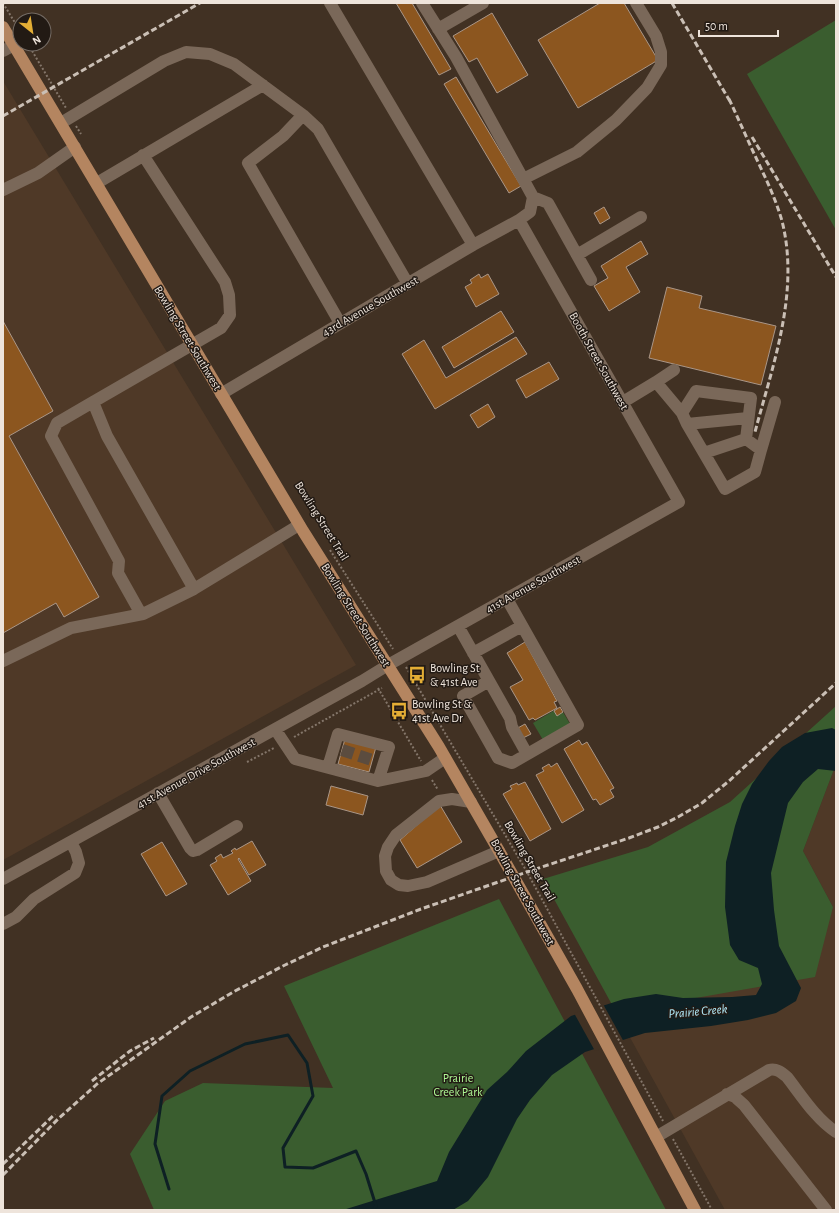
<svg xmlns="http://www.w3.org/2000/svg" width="839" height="1213" font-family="'Alegreya Sans',sans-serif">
  <rect width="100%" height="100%" fill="#413123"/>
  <!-- built -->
  <path fill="#4f3927" d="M3 81 356 665 3 860Z
    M836 764V1210H725L616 1012 833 907 803 851Z"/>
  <!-- green -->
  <path fill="#3a5d2f" d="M836 20V230L747 74Z
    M836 706V764L803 851 833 907 815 977 616 1012 543 879 648 847 730 802Z
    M560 707 570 724 543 740 533 723Z
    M499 899 666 1210H154L130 1154 165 1101 203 1083 333 1088 284 986Z"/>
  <!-- water -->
  <path fill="#0e2024" d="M832 728 836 730V771L818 769 803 782 788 803 771 873 774 910 779 946 801 988 796 1001 776 1013 748 1020 711 1026 645 1033 585 1052 552 1075 530 1100 517 1119 488 1177 468 1201 453 1210H343L437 1181 449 1152 487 1090 507 1072 526 1051 571 1016 624 999 656 994 683 998 732 997 756 995 762 984 758 968 739 960 730 945 725 907 726 862 735 826 742 804 752 784 769 761 782 747 805 733Z"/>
  <!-- pier -->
  <path fill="#413123" d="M603 1004 624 1042 595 1051 574 1013Z"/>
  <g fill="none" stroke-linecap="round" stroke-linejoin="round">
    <!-- stream -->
    <path stroke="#0e2024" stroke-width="3" d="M169 1189 155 1144 162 1096 190 1071 245 1044 288 1035 307 1063 313 1096 283 1148 285 1167 313 1168 356 1151 366 1174 376 1206 373 1210"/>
  </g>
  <!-- building -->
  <path fill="#8c561f" stroke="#aa9687" d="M396 3H412L451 69 439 75Z
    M600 3H624L658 60 578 108 538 40Z
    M492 13 528 75 497 93 477 58 469 62 453 36Z
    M456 77 521 186 509 193 444 84Z
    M604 207 610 218 600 224 594 213Z
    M641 241 648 254 626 267 640 292 609 311 594 286 608 278 601 266Z
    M479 274 481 278 488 274 499 294 476 307 465 287 472 283 470 280Z
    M667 287 702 296 699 308 776 326 761 385 649 358Z
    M501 311 514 332 454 368 442 347Z
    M3 321 53 411 9 436 99 597 64 617 56 603 3 633Z
    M516 337 527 354 435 409 402 354 424 340 446 378Z
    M549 362 559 379 526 398 516 380Z
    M488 404 495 417 478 428 470 415Z
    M525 642 557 701 554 702 557 708 535 720 533 718 529 720 510 687 523 680 507 653Z
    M560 707 563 712 557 716 554 711Z
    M525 724 531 734 521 739 516 729Z
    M345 739 376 747 369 772 338 764Z
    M579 740 582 745 587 742 614 788 610 790 614 797 600 805 596 799 593 800 564 749Z
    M557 763 584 810 562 823 536 775 544 771 542 768 549 764 551 767Z
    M525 782 551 829 530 841 503 794 512 789 510 786 517 783 518 785Z
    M331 786 368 796 363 815 326 805Z
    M440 805 462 842 417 868 400 840Z
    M252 841 266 865 249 875 239 858 238 859 251 881 228 895 210 865 217 861 215 858 221 854 223 858 233 853 231 851 235 848 236 850Z
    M162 842 187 884 166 896 141 854Z"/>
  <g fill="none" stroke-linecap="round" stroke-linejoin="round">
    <!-- minor-tunnel -->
    <path stroke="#5b4c3f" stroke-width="12" stroke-dasharray="12 6" stroke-linecap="butt" d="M342 750 372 760"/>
    <!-- path -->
    <path stroke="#84766a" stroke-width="2" stroke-dasharray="2 2" stroke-linecap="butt" d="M3 3 20 31
      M28 44 66 108
      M76 126 81 134
      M330 550 393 649
      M406 667 527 872 663 1121
      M378 688 421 761
      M294 737 382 688
      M247 762 274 748
      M432 780 438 790
      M673 1139 712 1210"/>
    <!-- minor -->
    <path stroke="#7a6859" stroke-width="12" d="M330 3 473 245
      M438 29 483 3
      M3 51 14 45
      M303 115 283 136 248 163 340 323
      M61 123 164 61 186 52 210 54 234 64 303 115 318 129 408 284
      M143 155 225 282 229 295 230 315 221 328 93 402 107 436 194 589 299 525
      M523 179 577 152 616 120 647 88 661 65V52L656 36 636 3
      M97 183 263 85
      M3 190 38 173 75 147
      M533 197 548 203 577 255 641 217
      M577 255 591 280
      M656 382 674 370
      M221 394 473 245 519 220 530 212 533 197 456 57 422 3
      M93 402 57 423 51 436 119 561 118 573 141 614
      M623 402 656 382 682 413
      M687 424 748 418
      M761 450 775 402
      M704 453 746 439 761 450 755 472 725 489 687 424 682 413 696 391 751 398 746 439
      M458 626 510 718 512 727 527 754
      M473 653 522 626
      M3 661 71 628 143 614 194 589
      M489 681 463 696 498 758 512 763 578 725 507 599
      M275 729 295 759 378 781 426 771 445 758
      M328 767 338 734 389 747 378 781
      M158 793 190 848 193 851 197 850 237 826
      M471 802 452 799 439 801 396 835 388 847 385 856 386 871 391 880 399 885 408 886 427 882 499 851
      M3 879 362 681 388 665 679 502 519 220
      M3 924 16 917 34 899 75 873 79 863 76 852 71 842
      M727 1094 735 1097 744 1105 826 1210
      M656 1137 769 1070C776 1068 781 1072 787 1077 801 1095 816 1119 836 1132"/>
    <!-- major -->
    <path stroke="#b48560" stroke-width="12" d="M3 27 303 531 439 747 499 851 577 989 695 1210"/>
    <!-- rail -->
    <path stroke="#cabfb5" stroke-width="3" stroke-dasharray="6 3" stroke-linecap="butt" d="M672 3 731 103
      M729 99C739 120 748 141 758 162 767 181 776 200 782 221 800 292 773 364 755 432
      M3 116 200 3
      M752 137 836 277
      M92 1081 130 1051 154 1038
      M3 1164 55 1114
      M3 1175 59 1118 97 1084 191 1017 235 991 285 965 323 947 421 909 527 872 629 838 658 827 678 817 702 803 729 781 836 683"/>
  </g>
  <!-- icons -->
  <defs>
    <g id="bus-bare" transform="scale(1.38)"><path d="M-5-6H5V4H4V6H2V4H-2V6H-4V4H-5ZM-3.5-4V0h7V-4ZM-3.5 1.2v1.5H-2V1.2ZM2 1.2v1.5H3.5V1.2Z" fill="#e4ae35" stroke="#221a14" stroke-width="2.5" paint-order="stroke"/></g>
  </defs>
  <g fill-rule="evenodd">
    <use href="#bus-bare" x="417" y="675"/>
    <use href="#bus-bare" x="399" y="711"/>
  </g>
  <g text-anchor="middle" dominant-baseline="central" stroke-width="3" stroke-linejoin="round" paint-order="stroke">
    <!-- street labels -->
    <g font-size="12" fill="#eee4db" stroke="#221a14">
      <text transform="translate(370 306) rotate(-30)">43rd Avenue Southwest</text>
      <text transform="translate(188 338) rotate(59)">Bowling Street Southwest</text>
      <text transform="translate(599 361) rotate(61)">Booth Street Southwest</text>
      <text transform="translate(322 521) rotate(58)">Bowling Street Trail</text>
      <text transform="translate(533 584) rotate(-29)">41st Avenue Southwest</text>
      <text transform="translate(356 615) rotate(58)">Bowling Street Southwest</text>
      <text transform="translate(196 773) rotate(-29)">41st Avenue Drive Southwest</text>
      <text transform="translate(530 861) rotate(60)">Bowling Street Trail</text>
      <text transform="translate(523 892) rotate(61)">Bowling Street Southwest</text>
    </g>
    <!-- poi labels -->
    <g font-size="12" fill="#eee4db" stroke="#221a14" text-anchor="start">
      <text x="430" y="668">Bowling St<tspan x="430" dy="14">&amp; 41st Ave</tspan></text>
      <text x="412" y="704">Bowling St &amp;<tspan x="412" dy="14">41st Ave Dr</tspan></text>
    </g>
    <!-- park labels -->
    <g font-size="12" fill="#b0fc96" stroke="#221a14">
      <text x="458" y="1078">Prairie<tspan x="458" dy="14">Creek Park</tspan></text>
    </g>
    <!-- water labels -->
    <g font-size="13" font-style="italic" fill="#b1eaf9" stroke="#221a14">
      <text transform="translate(698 1012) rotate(-5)">Prairie Creek</text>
    </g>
  </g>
  <!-- border -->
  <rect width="839" height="1213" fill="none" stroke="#eee4db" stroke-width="8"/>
  <!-- north arrow -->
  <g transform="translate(32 32) rotate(150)"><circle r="19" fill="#221a14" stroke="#746b64"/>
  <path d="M0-3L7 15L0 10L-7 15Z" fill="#e4ae35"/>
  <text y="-6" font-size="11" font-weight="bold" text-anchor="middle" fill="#eee4db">N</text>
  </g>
  <!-- scale -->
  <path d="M699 30v6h79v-6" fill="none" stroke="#eee4db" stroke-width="2"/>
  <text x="705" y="30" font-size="12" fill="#eee4db" stroke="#221a14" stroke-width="3" paint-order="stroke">50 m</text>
</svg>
